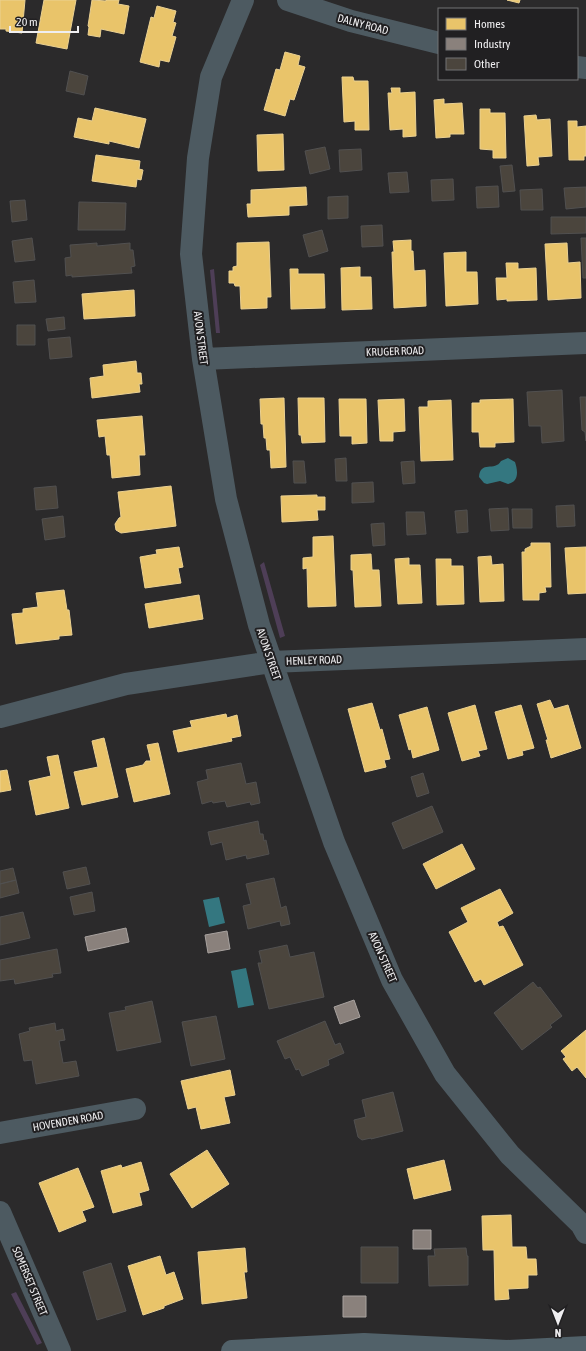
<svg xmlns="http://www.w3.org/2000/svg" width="586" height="1351" font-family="'Asap Condensed',sans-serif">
  <rect width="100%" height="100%" fill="#2b2a2b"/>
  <!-- green -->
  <path fill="#4e3e57" d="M214 269 220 333H216L210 270Z
    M264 562 285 636 280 638 260 565Z
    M16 1292 42 1343 37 1345 11 1294Z"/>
  <!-- water -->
  <path fill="#347780" d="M508 458 515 462C518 471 519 482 508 484L500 481 487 484 484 483 479 477C480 460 495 472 501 461Z
    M219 897 225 923 209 927 203 900Z
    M246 968 254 1005 238 1008 231 971Z"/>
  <!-- homes -->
  <path fill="#e9c46a" stroke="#ebd192" d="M0 0H25L22 33 6 31V29H0Z
    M44 0H76L67 49 36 43Z
    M92 0 106 1V0H119L118 4 129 6 124 34 101 29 100 37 88 35 89 27 88 26Z
    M507 0H520L519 3Z
    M157 6 176 11 173 22 176 23 172 36 176 37 169 62 160 60 159 67 140 62 151 17 154 18Z
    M285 52 300 56 298 65 305 67 294 100 290 99 285 116 264 110 276 69 280 70Z
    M342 77H353L354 81H368L369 130H355V121L344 122Z
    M391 88H400V93L415 92 416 136 403 137V129L390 130 388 93H392Z
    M444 99V104L462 103 464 134H450V137L436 138 434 100Z
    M95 108 146 119 139 148 109 141V144L74 137 78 118 92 121Z
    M480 109H490V113H505L506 158H493V150L480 149Z
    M536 115 537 120 550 119 552 156 538 157 539 165 527 166 524 116Z
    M568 121H577V127L586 126V156H584V160H569Z
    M283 134 284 170 258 171 257 135Z
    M96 155 140 161 139 169 143 170 141 180 137 179 136 187 92 181Z
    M306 187 307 205 289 206V215L248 217 247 204H251V190Z
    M411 240V251H413L414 271 425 270 426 306 394 308 392 252H394L393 241Z
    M269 242 271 297H267V308L241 309 240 286H235L234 283H229V271H233V267L237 266V243Z
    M567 243 568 263 580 262 581 298 548 300 545 244Z
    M466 252V272H477L478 304 446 306 444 253Z
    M506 263H518V269L536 268 537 300 507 301V299L497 300 496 278H507Z
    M360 267V277H371L372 309 342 310 341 268Z
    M290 269H298V274H324L325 308 291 309Z
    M134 290 135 316 84 319 82 294Z
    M136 361 137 373H141L142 384H139L140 392 92 398 90 378 104 376 103 365Z
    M284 398 286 467 271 468 270 450H267L266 438H264L263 424H261L260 399Z
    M298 398H324L325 442 302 443 301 435H299Z
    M339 399H366L367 443 352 444V436H340Z
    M404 399 405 431 393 432V441H380L378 400Z
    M513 399 514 442 495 443V447H480L479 432H472V403H480V400Z
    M451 400 453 460 421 461 419 407H428V401Z
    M142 416 145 455H139L140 475 112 478 110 455H107L105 436 99 437 97 420Z
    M171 486 176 526 121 533 116 530 115 524 119 518 121 517 118 492Z
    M317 495V497H325V510H317L318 520 282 522 281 496Z
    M333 536 336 606 308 607 307 568 303 569V558L313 557V537Z
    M531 543H550L551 587H545L546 592 539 593V600H523L522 552H525V549L531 546Z
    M179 547 183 567 178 568 181 583 145 588 140 557 157 554 156 550Z
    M586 547V593L568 594 565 548Z
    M371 554 372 570H379L381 606 355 607 353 570H351V555Z
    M491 556 492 565 503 564 504 601 480 602 478 557Z
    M409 558V565H420L422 603 398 604 395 559Z
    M436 559H451V566H463L464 604 437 605Z
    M64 590 67 610H69L72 635 59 636V639L16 644 12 614 23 613V609L38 607 36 593Z
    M199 595 203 619 149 628 145 604Z
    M550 700 554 709 568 705 581 748 551 758 546 740H548L537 704Z
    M372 703 380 730 382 729 390 759 384 760 386 767 365 772 348 709Z
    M475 705 487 749 478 751 480 756 462 761 448 713Z
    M521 705 534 748 522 751 523 755 508 759 495 712Z
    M427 707 439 750 413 758 411 749 409 750 399 715Z
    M226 714 227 718 237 715 241 736 231 738 232 741 178 752 173 731 192 727 190 721Z
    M104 738 118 797 82 805 74 772 98 767 92 741Z
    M158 743 170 794 134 802 126 769 143 765 146 761H151L147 745Z
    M58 755 69 808 36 815 29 781 51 776 47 757Z
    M7 770 11 790 0 792V771Z
    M462 844 475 869 436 889 423 864Z
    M500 889 513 913 497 922 499 927 503 926 523 965 484 985 481 979 475 982 449 932 468 922 461 908Z
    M586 1030V1078L577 1067 572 1071 563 1059 566 1057 561 1051Z
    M230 1070 235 1095 224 1097 230 1123 201 1129 196 1107 188 1109 181 1081Z
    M207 1150 229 1184 192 1208 170 1174Z
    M444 1160 451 1190 414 1199 407 1169Z
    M141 1162 149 1190 139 1193 142 1205 113 1213 101 1171 121 1165 122 1168Z
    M78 1168 94 1207 82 1211 86 1221 59 1232 39 1183Z
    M511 1215 512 1247H526L527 1259H536L537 1275H528V1288L508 1289 509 1299 495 1300 494 1250H483L482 1216Z
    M245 1248 247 1272H244L247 1298 202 1304 198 1252Z
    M160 1256 166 1275 174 1272 183 1299 164 1306V1308L143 1315 128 1266Z"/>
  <!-- industry -->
  <path fill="#8a817c" stroke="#a8a29f" d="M126 928 129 942 88 951 85 937Z
    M227 931 230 949 208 953 205 935Z
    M354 1000 360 1017 340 1024 334 1007Z
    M413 1230H431V1249H413Z
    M343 1296H366V1317H343Z"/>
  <!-- building -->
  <path fill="#4b453d" stroke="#515050" d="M70 71 88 76 84 95 66 91Z
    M325 147 330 169 310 174 305 151Z
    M361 149 362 170 340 172 339 150Z
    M512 165 515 191 503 192 500 166Z
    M407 172 409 192 390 193 388 173Z
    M453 179 454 200 432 201 431 180Z
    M498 186 499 207 477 208 476 187Z
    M586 187V207L566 209 564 188Z
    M542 189 543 210H521L520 190Z
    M348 196V218L328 219V197Z
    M25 200 27 220 12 222 10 201Z
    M79 202 126 203 125 230H78Z
    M551 217H586V233L551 234Z
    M382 225 383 246 362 247 361 226Z
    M322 230 328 251 309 257 303 235Z
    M32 238 35 260 15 262 12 241Z
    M581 238H586V278H583Z
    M97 243V246L130 243V250H133L135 266 131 267 132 273 72 277V275L66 276 65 258 71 257 70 245Z
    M34 280 36 302 15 303 13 282Z
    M64 317 65 329 48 331 46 319Z
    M17 325H35V345H17Z
    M70 337 72 357 50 359 48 339Z
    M562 390 564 441 542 443 541 426H529L527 392Z
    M580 397H586V441L585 432 582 430Z
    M346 458 347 481H336L335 459Z
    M293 461H304L306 483H294Z
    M414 461 415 483 403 484 401 462Z
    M373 482 374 502 352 503V483Z
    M56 486 58 508 36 510 34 488Z
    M574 505 575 526 557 527 556 506Z
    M508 508 509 530 491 531 489 509Z
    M512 509H532V528H513Z
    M467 510 468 532 457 533 455 511Z
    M406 512H424L426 534 407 535Z
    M63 516 65 537 45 540 42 519Z
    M384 523 385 545 373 546 371 524Z
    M241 763 246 784 256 782 260 803 251 805 250 802 227 807 225 801 213 803 212 801 202 804 197 782 208 779 206 770Z
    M423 773 429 793 417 797 411 777Z
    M432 806 443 832 403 849 392 823Z
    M258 821 260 834H263L264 841 266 840 269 854 247 859 246 855 226 860 222 842 211 845 208 832Z
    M86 867 90 884 67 889 63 872Z
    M13 868 16 880 0 884V871Z
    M274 878 281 908 286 906 290 924 281 926 280 921 248 929 243 906 251 904 246 884Z
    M16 880 19 893 0 898V884Z
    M92 892 95 911 74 915 70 897Z
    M23 912 30 938 0 945V917Z
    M287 945 290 957 314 952 324 997 269 1009 258 963H262L259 951Z
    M57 949 61 973 52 974 53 977 15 984 14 979 0 981V960Z
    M533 982 538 988 540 987 562 1016 550 1025 552 1027 522 1050 494 1013Z
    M152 1001 161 1042 117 1051 109 1013 126 1010 125 1007Z
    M216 1016 225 1059 191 1066 182 1022Z
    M325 1021 335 1045 340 1043 344 1053 328 1060 329 1065 302 1076 299 1069 296 1070 290 1057 285 1059 277 1041Z
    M55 1023 56 1031 63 1029 65 1040 59 1041 63 1063 76 1061 79 1076 36 1084 32 1060 24 1061 19 1034 30 1031 29 1028Z
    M393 1092 403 1131 371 1139V1138L362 1140 358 1137 354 1120 366 1117 362 1100Z
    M361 1247H398V1283H361Z
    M466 1248 467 1256H468V1285L429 1286 428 1256H435L434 1249Z
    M111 1263 126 1311 97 1320 83 1272Z"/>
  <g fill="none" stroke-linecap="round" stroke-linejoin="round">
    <!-- minor -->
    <path stroke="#4d5a61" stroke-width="22" d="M243 0 211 77 198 158 191 254 203 359 226 499 259 625 334 842 392 980 445 1074 510 1155 581 1224 586 1233
      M288 0 351 21 439 43
      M577 67 586 68
      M203 359 586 343
      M0 717 126 684 271 662 586 649
      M0 1133 135 1109
      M0 1212 60 1351"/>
    <!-- secondary -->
    <path stroke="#516169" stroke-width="22" d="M232 1351 364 1344 507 1351 586 1347"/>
  </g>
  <g text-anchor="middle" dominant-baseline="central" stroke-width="4" stroke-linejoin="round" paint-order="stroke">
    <!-- street labels -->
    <g font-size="11" fill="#efeef0" stroke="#212022">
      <text transform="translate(363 24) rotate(15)">DALNY ROAD</text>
      <text transform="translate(201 338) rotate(83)">AVON STREET</text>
      <text transform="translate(395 351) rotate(-2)">KRUGER ROAD</text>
      <text transform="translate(269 654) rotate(71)">AVON STREET</text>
      <text transform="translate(314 660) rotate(-2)">HENLEY ROAD</text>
      <text transform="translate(383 957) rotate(66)">AVON STREET</text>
      <text transform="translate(68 1121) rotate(-10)">HOVENDEN ROAD</text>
      <text transform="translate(30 1281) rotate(67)">SOMERSET STREET</text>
    </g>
  </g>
  <!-- legend -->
  <rect x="438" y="8" width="140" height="72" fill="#212022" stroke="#737274"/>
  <rect x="446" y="18" width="20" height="12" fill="#e9c46a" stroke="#737274"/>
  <text x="474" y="28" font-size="12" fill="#efeef0">Homes</text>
  <rect x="446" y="38" width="20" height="12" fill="#8a817c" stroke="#737274"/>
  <text x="474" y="48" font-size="12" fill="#efeef0">Industry</text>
  <rect x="446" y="58" width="20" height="12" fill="#4b453d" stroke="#737274"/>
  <text x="474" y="68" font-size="12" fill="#efeef0">Other</text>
  <!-- north arrow -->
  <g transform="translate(558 1323) rotate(180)" stroke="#212022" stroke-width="3" paint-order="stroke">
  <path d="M0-3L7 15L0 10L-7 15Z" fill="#efeef0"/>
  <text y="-6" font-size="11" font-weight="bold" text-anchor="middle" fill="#efeef0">N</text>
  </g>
  <!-- scale -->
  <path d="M10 26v6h68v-6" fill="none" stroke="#efeef0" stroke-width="2"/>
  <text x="16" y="26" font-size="12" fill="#efeef0" stroke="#212022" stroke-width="3" paint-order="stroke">20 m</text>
</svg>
